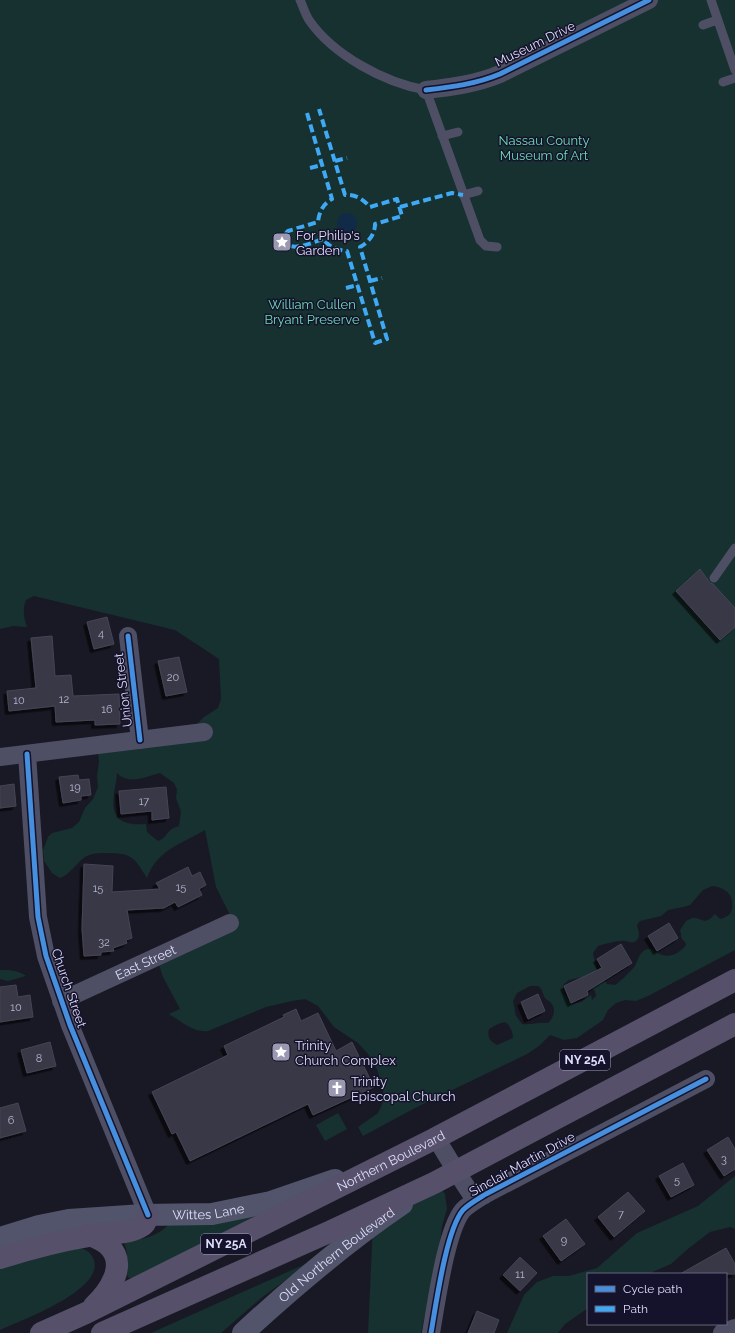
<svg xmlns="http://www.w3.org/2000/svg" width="735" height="1333" font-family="Raleway,sans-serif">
  <defs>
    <filter id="shadow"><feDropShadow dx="-3.5" dy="3.5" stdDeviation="0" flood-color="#0009"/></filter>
  </defs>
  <rect width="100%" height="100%" fill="#191925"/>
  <!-- green -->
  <path fill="#16312f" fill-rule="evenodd" d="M0 0H735V950L648 996 636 1001 625 1000 616 1003 608 1010 603 1020 577 1038 564 1040 550 1035 539 1046 527 1054 415 1108 363 1136 358 1127 378 1113 384 1100 383 1088 377 1069 368 1054 358 1043 334 1027 318 1006 305 999 292 1001 266 1007 208 1031C193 1033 181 1021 169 1014L180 1009 163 977 157 959 235 925 216 887 205 830C181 844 157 850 147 878 134 857 132 853 106 853 99 853 91 853 85 857 76 863 70 875 60 878L52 873 44 861 43 850 48 837 52 833 72 828 79 822 85 808 93 799 98 787 97 776 99 762 97 746 196 725 204 717 218 708 221 699 219 659 175 630 34 596 26 600C22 610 24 618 27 627L13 626 0 629ZM117 773C128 785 146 777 160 773L174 783 177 790 176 798 181 812 179 826C166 829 168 838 158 841L147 832 146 824C124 826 110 820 114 795 114 788 117 781 117 773ZM712 886C717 886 726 889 729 894 731 896 732 900 732 903 733 913 729 917 720 919L715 914 710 919 705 921 696 918H692L686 921 680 930 682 939 685 942 686 945C679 954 667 960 656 952 653 950 652 948 648 949 639 951 639 959 635 966 632 970 619 983 615 985L607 984 603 977 598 975 593 953 598 946C605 944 618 940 626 941 630 942 634 944 637 940 641 936 638 930 637 925L640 921 661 916 668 910 683 907 690 905 703 890ZM582 977H587L592 988 595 991 596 996 592 1000 591 995 581 1002 571 1004 564 994 563 985 569 980ZM530 986H538C544 990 542 995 546 999 548 1001 550 1001 551 1003 557 1010 553 1018 548 1023 539 1022 531 1025 522 1024L516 1016 513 1001 517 993ZM505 1022C510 1025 513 1032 513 1038L497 1045C490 1041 487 1037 489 1029L498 1024Z
    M0 970C9 970 18 970 26 976L8 981 0 979Z
    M338 1113 347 1129 325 1141 316 1125Z
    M735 1176V1229L730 1227 710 1232 689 1248 671 1264 648 1274H588V1308L565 1324 558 1333H507L524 1295 537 1282 553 1276H569L597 1268 637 1233 698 1206Z
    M439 1186 445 1194 447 1209 442 1226 439 1251 421 1333H368L373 1225Z
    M251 1216 253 1221 132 1278H129L127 1275C128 1263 128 1251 123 1240 139 1241 158 1237 169 1224Z
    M75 1248C83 1248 89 1250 93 1258 108 1289 20 1321 0 1330V1269L38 1257Z
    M312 1261 261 1298 221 1333H151Z"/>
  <!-- water -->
  <path fill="#112a48" d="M337 223a10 10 0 1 1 20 0a10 10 0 1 1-20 0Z"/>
  <!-- building -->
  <path fill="#383846" stroke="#454457" filter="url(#shadow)" d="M700 569 710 583 713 584 735 608V627L720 640 676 591Z
    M107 617 114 644 94 649 87 622Z
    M52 636 55 676 71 675 73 696 119 694 120 724 95 725V720L56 722 55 706 9 711 7 691 36 688 31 638Z
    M179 657 187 692 166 696 158 661Z
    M78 775 79 780 89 779 91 795 81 796V800L63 803 59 777Z
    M14 784 16 806 0 808V786Z
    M166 787 169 818 152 820V811L121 814 119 791Z
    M84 864 113 866 112 892 160 889 156 883 188 867 192 876 200 872 206 885 199 889 202 895 178 907 175 902 164 908 127 910 132 938 126 940 127 943 113 948 114 951 101 952V955L84 956 82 929Z
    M669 923 678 938 657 951 648 936Z
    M621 944 632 963 587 991 588 995 571 1003 564 986 602 968 597 959Z
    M16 985 18 997 30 995 33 1017 0 1022V987Z
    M538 994 545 1011 528 1019 521 1002Z
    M296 1009 301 1021 318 1013 336 1051 352 1042 374 1087 313 1115 308 1104 190 1161 176 1132 172 1134 152 1092 228 1055 224 1046 284 1017 283 1015Z
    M50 1042 56 1066 27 1073 21 1050Z
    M18 1103 26 1131 0 1138V1108Z
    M728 1137 735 1149V1169L724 1176 707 1150Z
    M683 1163 694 1185 671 1197 659 1176Z
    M628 1192 645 1211 614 1237 598 1217Z
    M566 1219 585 1244 561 1261 543 1236Z
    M726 1248 735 1264V1274H680Z
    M520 1257 537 1273 520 1291 503 1275Z
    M477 1311 499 1320 494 1333H468Z"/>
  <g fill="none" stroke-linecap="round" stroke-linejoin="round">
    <!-- lane -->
    <path stroke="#4e4f65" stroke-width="9" d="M300 0C303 6 305 14 309 20 333 55 385 83 426 90L480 240 486 246 497 247
      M711 0 735 70
      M703 25 717 20
      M723 82 735 78
      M442 136 458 132
      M463 195 478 191
      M714 578 735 548"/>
    <!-- street -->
    <g stroke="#4e4f65" stroke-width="18">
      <path d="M426 90C452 87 476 84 500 74L649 0"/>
      <path d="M128 636 140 740"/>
      <path d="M27 754 38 917 46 956 70 1025 148 1215"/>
      <path d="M0 757 204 732"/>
      <path id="s1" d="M61 1001 230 923"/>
      <path d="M436 1138 456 1171 475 1200"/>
      <path d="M431 1333C436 1305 446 1230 463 1210 469 1204 478 1199 486 1194L706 1079"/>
      <path d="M722 1333 735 1328"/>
    </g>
    <!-- secondary -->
    <g stroke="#52546b" stroke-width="22">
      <path id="s2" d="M0 1238 39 1226 69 1220 143 1215 212 1214 271 1202 335 1180"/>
      <path id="s3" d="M243 1333C293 1287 346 1242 402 1204"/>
    </g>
    <!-- primary -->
    <g stroke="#56506a" stroke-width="22">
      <path d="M90 1235C97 1238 104 1241 109 1246 128 1265 109 1292 94 1306"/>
      <path d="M0 1258C29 1249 59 1241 89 1236 105 1233 125 1235 140 1227 145 1225 147 1220 148 1215"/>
      <path id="s4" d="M41 1333 86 1313 434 1139 735 980"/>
      <path d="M102 1333 329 1232 434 1183 735 1024"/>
    </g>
    <!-- quiet -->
    <path stroke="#3fa9f5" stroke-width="4" stroke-dasharray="8 4" stroke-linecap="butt" d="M307 113 332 199C323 204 319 212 318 222L288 231C285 234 284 236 285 240 289 254 313 242 323 239 329 247 337 250 347 251L375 343 387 339 360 247C369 242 375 234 375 224L402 216 397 199 370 207C363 199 355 194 345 195L319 109
      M335 161 347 158
      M310 168 322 165
      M400 207 452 193 463 195
      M370 281 382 278
      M346 288 358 285"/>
    <!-- cycleway casing -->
    <g stroke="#15132b" stroke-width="8">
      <path id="cycleway" d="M426 90C452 87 476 84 500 74L649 0
        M128 636 140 740
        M27 754 38 917 46 956 70 1025 148 1215
        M431 1333C436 1305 446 1230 463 1210 469 1204 478 1199 486 1194L706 1079"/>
    </g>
    <!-- cycleway -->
    <use href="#cycleway" stroke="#468fdf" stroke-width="5"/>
  </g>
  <!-- icons -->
  <defs>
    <g id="sight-square" transform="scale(1)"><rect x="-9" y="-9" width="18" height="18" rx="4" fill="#9a99b1" stroke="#15132b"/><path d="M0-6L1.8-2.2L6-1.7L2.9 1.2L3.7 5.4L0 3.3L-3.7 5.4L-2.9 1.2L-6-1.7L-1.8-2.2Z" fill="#fff"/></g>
    <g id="church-square" transform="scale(1)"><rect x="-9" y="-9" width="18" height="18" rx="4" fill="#9a99b1" stroke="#15132b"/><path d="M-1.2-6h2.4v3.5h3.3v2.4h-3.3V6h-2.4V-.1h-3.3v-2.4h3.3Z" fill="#fff"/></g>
  </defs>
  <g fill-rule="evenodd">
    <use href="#sight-square" x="282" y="242"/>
    <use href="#sight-square" x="281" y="1052"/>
    <use href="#church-square" x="337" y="1088"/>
  </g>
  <g text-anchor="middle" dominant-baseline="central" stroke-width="3" stroke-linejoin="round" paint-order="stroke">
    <!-- number labels -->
    <g font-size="11" fill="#b5b4cf">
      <text x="101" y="633">4</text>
      <text x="173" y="677">20</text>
      <text x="64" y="699">12</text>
      <text x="19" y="700">10</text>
      <text x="107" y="709">16</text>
      <text x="75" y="787">19</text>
      <text x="144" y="801">17</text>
      <text x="181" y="887">15</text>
      <text x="98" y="888">15</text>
      <text x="104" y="942">32</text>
      <text x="16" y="1007">10</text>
      <text x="39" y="1058">8</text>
      <text x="11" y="1120">6</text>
      <text x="724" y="1159">3</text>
      <text x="677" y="1180">5</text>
      <text x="621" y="1214">7</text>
      <text x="564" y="1240">9</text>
      <text x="520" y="1274">11</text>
    </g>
    <!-- shield labels -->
    <g fill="#15132b" stroke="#a2a1be" stroke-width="1">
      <rect x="560" y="1050" width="50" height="20" rx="3"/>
      <rect x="201" y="1234" width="50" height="20" rx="3"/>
    </g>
    <g font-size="12" font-weight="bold" fill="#dfdefd">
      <text x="585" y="1060">NY 25A</text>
      <text x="226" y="1244">NY 25A</text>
    </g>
    <!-- street labels -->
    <g font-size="13" fill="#dfdefd" stroke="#15132b">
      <text transform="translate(535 44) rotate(-26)">Museum Drive</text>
      <text transform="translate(123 690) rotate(-97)">Union Street</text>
      <text stroke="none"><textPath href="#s1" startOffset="93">East Street</textPath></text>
      <text transform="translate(69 988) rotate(71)">Church Street</text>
      <text stroke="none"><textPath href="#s4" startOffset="390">Northern Boulevard</textPath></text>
      <text transform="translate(522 1164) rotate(-29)">Sinclair Martin Drive</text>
      <text stroke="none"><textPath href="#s2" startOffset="211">Wittes Lane</textPath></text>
      <text stroke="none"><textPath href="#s3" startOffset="122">Old Northern Boulevard</textPath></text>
    </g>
    <!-- park labels -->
    <g font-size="13" fill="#6cdcb5" stroke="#15132b">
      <text x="544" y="140">Nassau County<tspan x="544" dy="15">Museum of Art</tspan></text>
      <text x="312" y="304">William Cullen<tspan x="312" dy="15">Bryant Preserve</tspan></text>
    </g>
    <!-- poi labels -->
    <g font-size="13" fill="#dfdefd" stroke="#15132b" text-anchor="start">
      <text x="296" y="235">For Philip's<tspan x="296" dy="15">Garden</tspan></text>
      <text x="295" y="1045">Trinity<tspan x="295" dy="15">Church Complex</tspan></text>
      <text x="351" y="1081">Trinity<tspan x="351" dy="15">Episcopal Church</tspan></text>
    </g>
  </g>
  <!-- legend -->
  <rect x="587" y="1273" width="140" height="52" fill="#15132b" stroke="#66647f"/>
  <rect x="595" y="1286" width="20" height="6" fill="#468fdf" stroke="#66647f"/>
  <text x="623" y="1293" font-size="12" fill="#dfdefd">Cycle path</text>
  <rect x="595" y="1306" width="20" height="6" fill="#3fa9f5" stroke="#66647f"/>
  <text x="623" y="1313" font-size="12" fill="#dfdefd">Path</text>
</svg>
